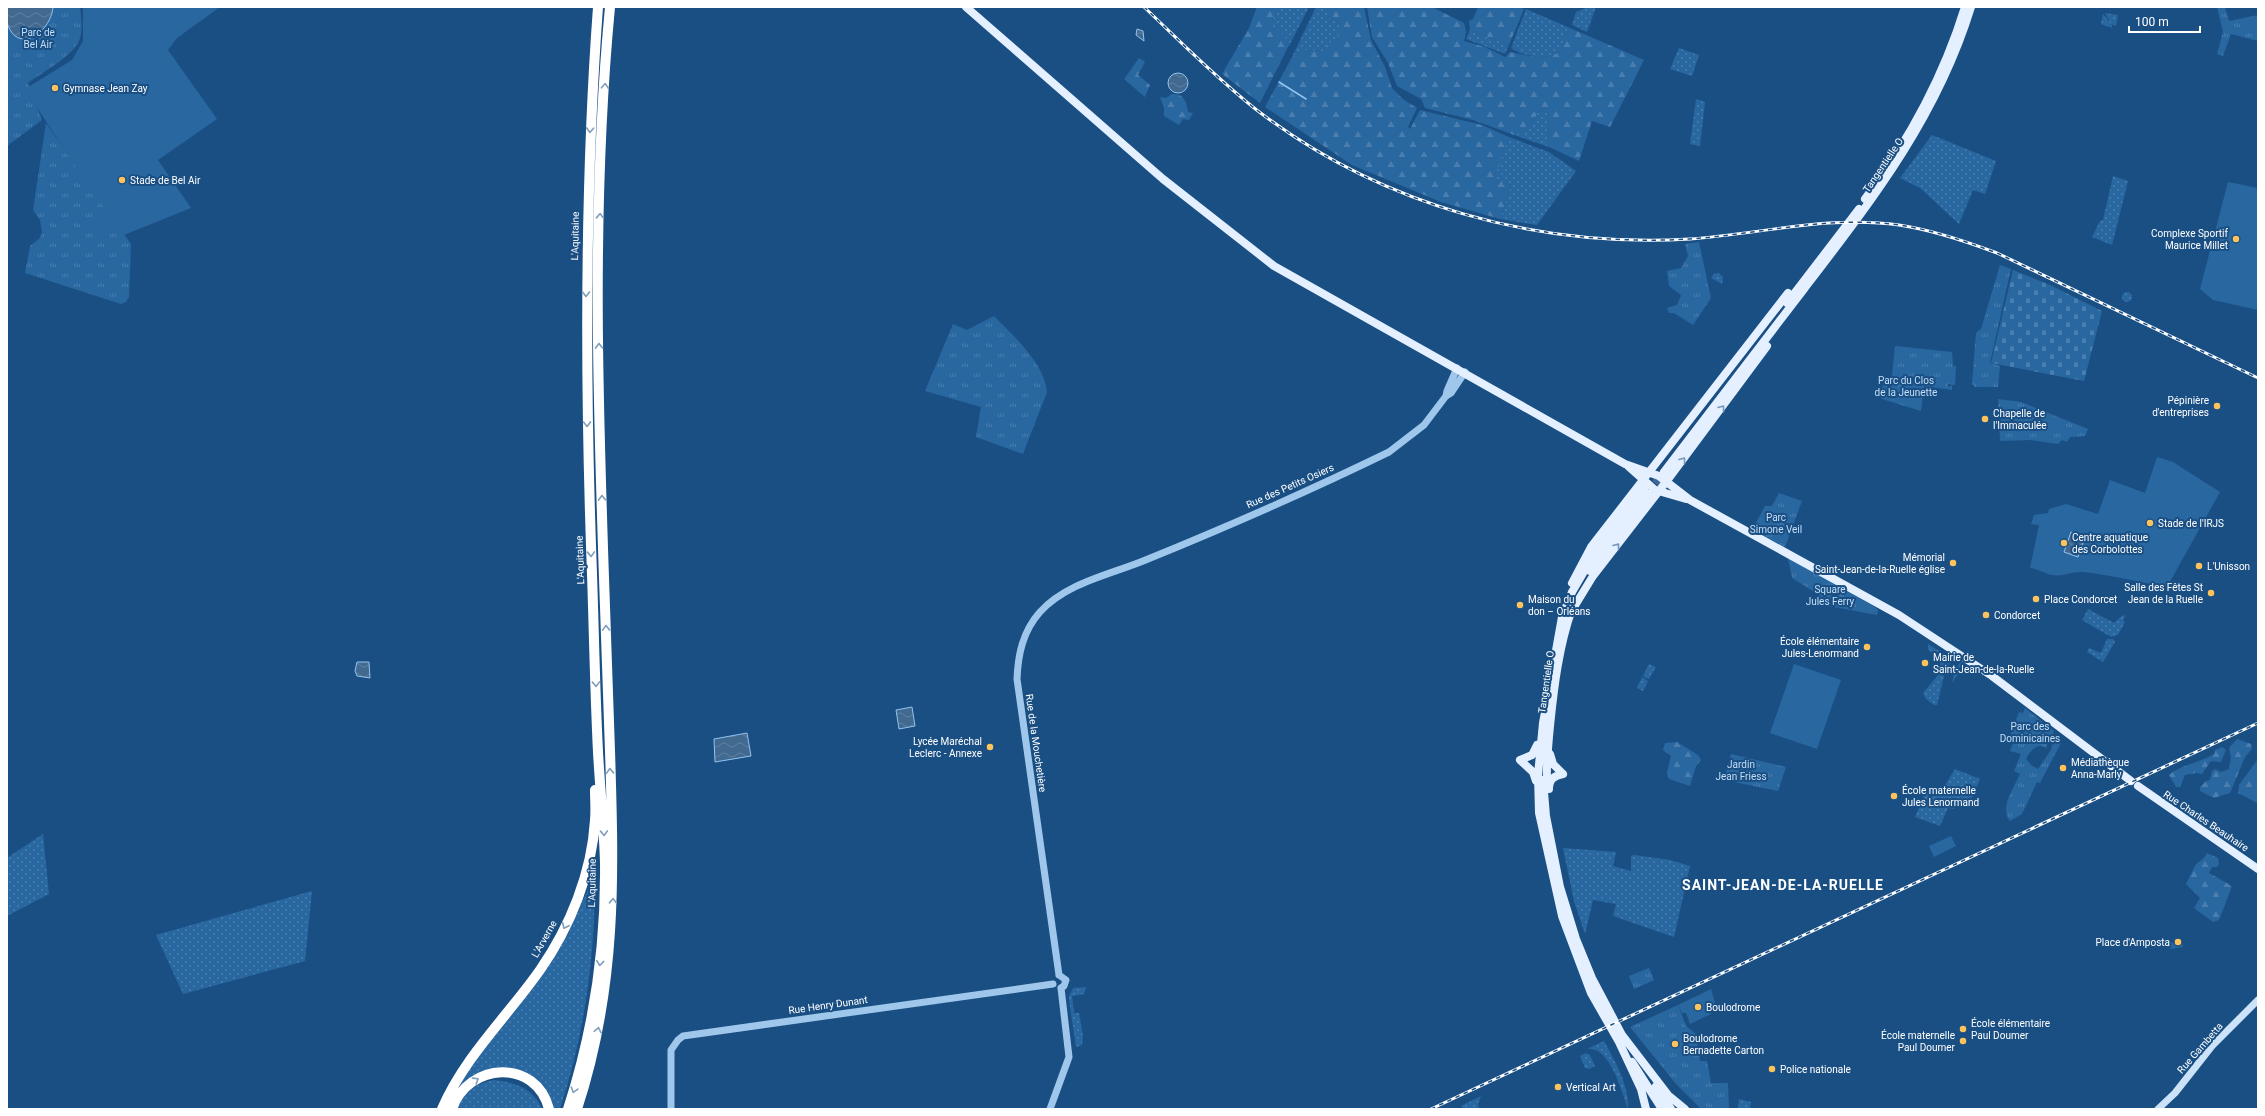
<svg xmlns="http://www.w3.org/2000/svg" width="2265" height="1116" font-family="Roboto,sans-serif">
  <defs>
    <pattern id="grass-dots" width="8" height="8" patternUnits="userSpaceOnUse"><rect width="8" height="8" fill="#2967a1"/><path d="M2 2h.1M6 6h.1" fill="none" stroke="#497eaf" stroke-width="1.8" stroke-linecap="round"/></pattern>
    <pattern id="forest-firs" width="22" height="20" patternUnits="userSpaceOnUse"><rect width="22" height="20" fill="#2967a1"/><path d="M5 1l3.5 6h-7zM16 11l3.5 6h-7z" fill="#497eaf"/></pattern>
    <pattern id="cemetery-stones" width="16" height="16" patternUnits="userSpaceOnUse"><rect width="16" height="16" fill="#2967a1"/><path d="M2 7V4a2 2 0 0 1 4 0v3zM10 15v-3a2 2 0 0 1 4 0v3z" fill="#497eaf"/></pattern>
    <pattern id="park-tufts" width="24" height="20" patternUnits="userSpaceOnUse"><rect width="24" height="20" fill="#2967a1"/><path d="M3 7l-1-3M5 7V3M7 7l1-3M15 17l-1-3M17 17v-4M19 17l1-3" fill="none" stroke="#497eaf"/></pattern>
    <pattern id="water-waves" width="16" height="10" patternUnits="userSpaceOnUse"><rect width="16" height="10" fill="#426a90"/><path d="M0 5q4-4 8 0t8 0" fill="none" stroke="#5e80a1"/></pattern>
  </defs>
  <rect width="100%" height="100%" fill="#1a4f84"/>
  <!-- grass -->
  <path fill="url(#grass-dots)" d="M1279 7H1309L1289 46V43L1272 26V20Z
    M1316 7H1327V16L1340 24 1337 30 1339 41 1329 43 1323 51 1301 50 1296 56 1292 57Z
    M1588 7H1596L1587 32 1572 25 1576 12Z
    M1526 9 1570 28 1559 53 1540 58 1520 53 1511 48Z
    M2105 13 2118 15 2116 26 2111 24Z
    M2103 14 2112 25V28L2101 24Z
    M1470 30 1509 45 1505 54 1466 39Z
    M1679 48 1699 55 1692 76 1670 69Z
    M1696 99 1705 102 1700 146 1690 144Z
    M1539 110 1548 113 1549 147 1514 135 1529 129Z
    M1932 135 1996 161 1985 194 1973 190 1959 224 1920 188 1900 178Z
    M1509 137 1549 152 1576 171 1537 225 1500 219 1511 185 1493 180Z
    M2113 176 2128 181 2112 245 2092 237 2100 221 2103 220Z
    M1719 273 1723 277 1722 284 1711 278 1714 274Z
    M2122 297a5 5 0 1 1 10 0a5 5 0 1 1-10 0Z
    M2088 609 2114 623 2123 615 2125 616 2123 621 2125 622 2118 635 2111 637 2082 620Z
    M2107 639H2113L2115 642 2103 662 2087 652 2089 648 2101 653Z
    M1928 644 1941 652 1932 653 1928 649Z
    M1944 657 1950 662 1947 670 1940 665V658Z
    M1961 662 1965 664 1952 683 1955 669Z
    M1649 664 1656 667 1649 679 1643 676Z
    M1939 674 1944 676 1937 705H1934L1926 699 1923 693Z
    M1642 677 1648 681 1643 691 1637 688Z
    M1955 769 1980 779 1969 804 1958 799 1954 809 1948 808 1940 826 1915 817 1925 793 1944 787Z
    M43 834 49 894 7 916V858Z
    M1563 848 1616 852 1613 866 1631 871V856L1634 855 1670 860 1690 866 1674 937 1613 916 1616 904 1593 900 1585 934 1574 901Z
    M595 866C596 949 586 1030 560 1109H555C545 1079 522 1078 495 1070L456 1096 468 1069 549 964 568 934 588 889Z
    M312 891 305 961 183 994 156 935Z
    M1086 987 1084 994 1072 996 1074 1013H1079L1083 1036 1082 1045 1076 1047 1069 1000V996L1073 988Z
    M1604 1041C1615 1061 1629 1085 1628 1109 1622 1093 1610 1045 1587 1049Z
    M1586 1053 1590 1055 1595 1066 1589 1069 1585 1068 1580 1056Z
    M494 1080C514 1082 534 1088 542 1109H456C464 1091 475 1084 494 1080Z
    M1481 1096 1478 1104 1479 1109H1463L1461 1106Z
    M1739 1099 1751 1102 1750 1108 1738 1109Z"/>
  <!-- forest -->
  <path fill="url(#forest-firs)" d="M1257 7H1279L1272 20V26L1279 30 1290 43 1260 103 1222 74 1249 28Z
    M1327 7H1364L1371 40 1385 67 1392 88 1403 99 1417 108 1408 127 1410 129 1420 110 1482 125 1509 137 1494 180 1511 185 1500 219 1441 202 1352 165 1265 107 1292 57 1296 56 1301 50 1323 51 1329 43 1339 41 1337 30 1340 24 1327 16Z
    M1367 7H1432L1464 23 1466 32 1464 41 1485 47 1505 57 1510 52 1540 58 1559 53 1570 28 1644 60 1610 127 1592 121 1579 161 1549 147 1548 113 1539 110 1529 129 1514 135 1473 120 1425 108 1421 99 1397 86 1388 63 1372 37Z
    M1478 7H1517L1524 9 1509 45 1470 30 1469 21 1473 19Z
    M1139 58 1145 62 1138 75 1150 85 1145 97 1124 79Z
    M1172 94C1184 93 1187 102 1188 112L1193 113 1189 120 1183 119 1179 125 1164 116V108L1160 97 1166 98Z
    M2237 739 2251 744 2252 749 2245 757 2230 793 2214 798 2200 791V787L2206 781 2210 780 2212 771 2215 769 2221 772 2229 769 2231 757 2229 748Z
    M1677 742 1698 755 1701 760 1696 766 1690 786 1669 779 1667 772 1671 756 1663 750 1665 743Z
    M2222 747 2226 750 2221 762 2211 761 2202 774 2196 773 2185 775 2180 787H2176L2169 775C2178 766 2202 762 2214 754L2215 750Z
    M2258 759V803H2257L2238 793 2239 785Z
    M2207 853 2218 858 2219 864 2217 867H2212L2209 873 2232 886 2219 920 2213 922 2194 908 2200 898 2186 884 2196 864 2204 858Z"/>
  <!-- cemetery -->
  <path fill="url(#cemetery-stones)" d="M2013 270 2050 285 2102 311 2084 381 1991 363Z"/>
  <!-- park -->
  <path fill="url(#park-tufts)" d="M7 7H80C81 15 83 30 80 38 76 54 42 73 28 83L42 120 7 146Z
    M2217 7H2225L2229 21 2258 15V41L2231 34 2223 56 2217 54 2223 32Z
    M46 123 131 244 129 297 126 302 121 304 25 273 30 246 40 238 42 232 40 220 33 210Z
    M1699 242 1711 298 1693 325 1674 313H1669L1667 308 1677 305 1681 295 1669 286 1667 271 1681 268 1688 256 1685 244Z
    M2000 265 2011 269 1990 363 2000 366 1998 387H1975L1972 384 1976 333 1981 329Z
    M994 316C1014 337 1044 362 1047 392L1023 454 976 437 981 407 925 391 953 324 967 330Z
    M1895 346 1952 352 1953 366H1956L1955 385 1948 384V387L1952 386V390L1924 386 1921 411 1882 399 1877 393 1892 376Z
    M1998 399 2021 402 2088 429 2085 436 2070 437 2067 442 2062 440 2058 444 2031 440 2000 441Z
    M1779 493 1802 501 1785 547 1752 530 1765 506H1772Z
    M1788 558 1875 607 1878 610 1877 615 1818 604 1819 595 1792 578Z
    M2025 708 2054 731 2052 736 2054 738 2048 742 2046 748C2037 742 2030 751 2026 759L2031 765 2038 769 2051 750 2052 745 2059 741 2061 743 2040 783 2037 782 2022 814 2010 821C1999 808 2014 788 2020 774L2014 771 2021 754 2010 751 2015 738 2010 736 2019 712 2023 713Z
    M1731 754 1786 767 1778 791 1724 780Z
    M2182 941 2183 947 2170 949 2169 943Z
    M1649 968 1654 980 1634 989 1629 976Z
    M1678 1005 1686 1026 1696 1034 1700 1061H1707L1711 1083H1728L1729 1109H1701L1676 1084 1630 1027Z"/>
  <!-- pitch -->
  <path fill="#2967a1" d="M83 7H220L177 38 168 50 217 119 158 160 191 208 124 235 82 176 74 182 69 175 76 169 79 172 25 89 72 60 83 41Z
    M2228 182 2258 188V310L2213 300 2200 289Z
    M96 219 107 220 105 241 93 240Z
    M2157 457 2173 462 2220 492 2167 587C2139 582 2111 575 2083 572 2073 571 2061 577 2053 575 2044 574 2039 569 2030 568L2039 525 2031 524 2034 515 2048 513 2049 509 2066 504 2098 514 2110 480 2145 493Z
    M1794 664 1841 680 1817 749 1770 733Z
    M1951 836 1956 846 1934 857 1929 846Z
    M1711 989 1717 1009 1711 1012V1014L1690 1024 1686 1013H1682L1678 1005Z"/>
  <!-- water -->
  <path fill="url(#water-waves)" stroke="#92c3ee" d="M7 7H53C51 32 18 56 7 23 6 18 7 12 7 7Z
    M1137 29 1143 31 1144 41 1136 35Z
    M1168 83a10 10 0 1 1 20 0a10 10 0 1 1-20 0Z
    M2071 532 2085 537 2078 557 2064 552Z
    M357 662H369L370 678 357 676 355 671Z
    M912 707 915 726 899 729 896 710Z
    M747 733 751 756 715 762 714 739Z"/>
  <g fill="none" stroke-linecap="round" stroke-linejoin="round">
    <!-- stream -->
    <path stroke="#92c3ee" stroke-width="1.5" d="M1279 82 1306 99"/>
    <!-- primary-tunnel -->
    <path stroke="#3c6996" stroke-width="8" stroke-dasharray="8 4" stroke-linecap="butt" d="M1648 493 1664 472"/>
    <!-- tertiary -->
    <path stroke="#9fc7eb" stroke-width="7" d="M1446 396 1447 391 1457 368
      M1059 975 1017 679C1018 654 1023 631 1040 612 1067 582 1113 574 1148 559 1229 526 1311 490 1389 452L1424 425 1446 396 1451 393 1465 372
      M1059 975 1066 980 1064 986 1061 988
      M671 1109V1050L678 1040 683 1036 1053 984
      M1050 1109 1069 1057 1061 988"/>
    <!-- secondary -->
    <path stroke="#cbe2f8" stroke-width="7" d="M2158 1109 2175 1093 2212 1046 2258 1000"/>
    <!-- primary -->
    <path stroke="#e4f0ff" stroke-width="8" d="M966 7 1163 179 1274 266 1625 464 1659 476 1690 500 1899 615 1992 676 2131 781
      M1865 199C1908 142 1944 75 1965 7
      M1787 303 1859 209
      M1628 466 1655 490 1686 499
      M1664 472C1710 411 1757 350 1804 289 1873 199 1937 117 1971 7
      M1644 490 1596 551 1572 592 1562 617 1543 723 1538 775 1539 813 1562 916 1591 993 1619 1042 1641 1089 1646 1109
      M1590 571 1648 494
      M1572 583 1591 547 1788 293
      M1571 612 1593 576 1669 478 1767 346
      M1550 754 1553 764 1563 774
      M1520 760 1532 755 1537 745
      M1520 760 1533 772 1536 781
      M1543 780 1546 816 1560 887 1576 939 1592 978 1622 1035 1668 1095 1685 1109
      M2138 786 2258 869
      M1547 787C1546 766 1548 746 1550 726 1554 686 1559 646 1572 609
      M1549 789C1549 779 1554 776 1563 774
      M1632 1062 1662 1109
      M1656 1086 1671 1109"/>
    <!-- motorway -->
    <path stroke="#fff" stroke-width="10" d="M442 1109C465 1056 507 1017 540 970 570 927 592 873 595 820 596 810 595 800 595 790
      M452 1109C468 1062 536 1058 549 1109
      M568 1109C594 1029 606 946 605 863 604 826 600 789 598 752 595 692 594 633 592 574 585 385 584 196 598 7
      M577 1109C617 987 614 877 610 751 608 703 607 655 605 607 598 408 591 206 610 7"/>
    <!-- rail casing -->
    <g stroke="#fff" stroke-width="3">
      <path id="rail" d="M1144 7C1181 42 1217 79 1258 111 1381 205 1536 248 1690 239 1760 234 1829 215 1899 225 1933 230 1965 241 1997 253L2258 378
        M1431 1109 2258 723"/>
    </g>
    <!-- rail -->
    <use href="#rail" stroke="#1a4f84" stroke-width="1.5" stroke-dasharray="4.5" stroke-linecap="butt"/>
  </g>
  <!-- one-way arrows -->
  <defs><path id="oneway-chevron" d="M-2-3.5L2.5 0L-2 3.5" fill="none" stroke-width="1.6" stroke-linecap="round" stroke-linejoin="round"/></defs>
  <g stroke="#819ebb">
    <use href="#oneway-chevron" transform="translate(605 86) rotate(-87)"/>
    <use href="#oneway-chevron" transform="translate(590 130) rotate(93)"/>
    <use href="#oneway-chevron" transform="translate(600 216) rotate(-88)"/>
    <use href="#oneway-chevron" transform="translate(586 294) rotate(90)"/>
    <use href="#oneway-chevron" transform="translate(599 346) rotate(-91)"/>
    <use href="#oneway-chevron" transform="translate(587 424) rotate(89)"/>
    <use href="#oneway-chevron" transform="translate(602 498) rotate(-92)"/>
    <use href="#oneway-chevron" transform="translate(591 554) rotate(88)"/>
    <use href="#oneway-chevron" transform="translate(606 628) rotate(-92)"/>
    <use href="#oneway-chevron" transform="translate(596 684) rotate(88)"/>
    <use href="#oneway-chevron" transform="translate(610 771) rotate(-92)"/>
    <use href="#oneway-chevron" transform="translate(604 833) rotate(88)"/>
    <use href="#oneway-chevron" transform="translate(613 901) rotate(-88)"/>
    <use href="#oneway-chevron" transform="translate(565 926) rotate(115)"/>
    <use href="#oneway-chevron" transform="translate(600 963) rotate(96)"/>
    <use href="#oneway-chevron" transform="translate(598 1030) rotate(-79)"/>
    <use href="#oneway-chevron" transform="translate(476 1080) rotate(-32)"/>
    <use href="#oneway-chevron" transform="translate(574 1090) rotate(107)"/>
  </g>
  <g stroke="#7597bb">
    <use href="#oneway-chevron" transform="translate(1722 408) rotate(-53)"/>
    <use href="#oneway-chevron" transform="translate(1683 460) rotate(-53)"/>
    <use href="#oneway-chevron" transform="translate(1617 546) rotate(-52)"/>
  </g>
  <!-- markers -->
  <g fill="#fec45b" stroke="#1a4f84" stroke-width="1.5">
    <circle cx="55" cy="88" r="4"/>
    <circle cx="122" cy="180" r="4"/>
    <circle cx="2236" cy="239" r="4"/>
    <circle cx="2217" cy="406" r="4"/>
    <circle cx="1985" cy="419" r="4"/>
    <circle cx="2150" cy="523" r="4"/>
    <circle cx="2064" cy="543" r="4"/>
    <circle cx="1953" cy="563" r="4"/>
    <circle cx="2199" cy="566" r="4"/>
    <circle cx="2211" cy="593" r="4"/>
    <circle cx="2036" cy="599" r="4"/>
    <circle cx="1520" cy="605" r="4"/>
    <circle cx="1986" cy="615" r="4"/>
    <circle cx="1867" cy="647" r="4"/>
    <circle cx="1925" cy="663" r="4"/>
    <circle cx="990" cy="747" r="4"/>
    <circle cx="2063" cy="768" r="4"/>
    <circle cx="1894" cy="796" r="4"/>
    <circle cx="2178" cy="942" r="4"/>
    <circle cx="1698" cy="1007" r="4"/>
    <circle cx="1963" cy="1029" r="4"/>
    <circle cx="1963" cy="1041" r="4"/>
    <circle cx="1675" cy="1044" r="4"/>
    <circle cx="1772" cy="1069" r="4"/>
    <circle cx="1558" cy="1087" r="4"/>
  </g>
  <g text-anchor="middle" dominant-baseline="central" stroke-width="4" stroke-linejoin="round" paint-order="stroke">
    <!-- park labels -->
    <g font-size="10" fill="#c4dff8" stroke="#1a4f84">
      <text x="38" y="32">Parc de<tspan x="38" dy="12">Bel Air</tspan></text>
      <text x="1906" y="380">Parc du Clos<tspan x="1906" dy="12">de la Jeunette</tspan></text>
      <text x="1776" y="517">Parc<tspan x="1776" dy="12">Simone Veil</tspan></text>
      <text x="1830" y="589">Square<tspan x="1830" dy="12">Jules Ferry</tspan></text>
      <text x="2030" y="726">Parc des<tspan x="2030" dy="12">Dominicaines</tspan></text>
      <text x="1741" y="764">Jardin<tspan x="1741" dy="12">Jean Friess</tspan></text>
    </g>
    <!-- poi labels -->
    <g font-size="10" fill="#fff" stroke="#1a4f84" text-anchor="start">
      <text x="63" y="88">Gymnase Jean Zay</text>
      <text x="130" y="180">Stade de Bel Air</text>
      <text x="2228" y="233" text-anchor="end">Complexe Sportif<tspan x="2228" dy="12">Maurice Millet</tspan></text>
      <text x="2209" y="400" text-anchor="end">Pépinière<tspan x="2209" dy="12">d'entreprises</tspan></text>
      <text x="1993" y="413">Chapelle de<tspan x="1993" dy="12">l'Immaculée</tspan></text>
      <text x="2158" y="523">Stade de l'IRJS</text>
      <text x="2072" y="537">Centre aquatique<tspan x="2072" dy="12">des Corbolottes</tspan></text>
      <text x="1945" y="557" text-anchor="end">Mémorial<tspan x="1945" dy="12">Saint-Jean-de-la-Ruelle église</tspan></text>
      <text x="2207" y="566">L'Unisson</text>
      <text x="2203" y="587" text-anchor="end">Salle des Fêtes St<tspan x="2203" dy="12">Jean de la Ruelle</tspan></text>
      <text x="1528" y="599">Maison du<tspan x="1528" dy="12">don – Orléans</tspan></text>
      <text x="2044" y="599">Place Condorcet</text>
      <text x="1994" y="615">Condorcet</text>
      <text x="1859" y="641" text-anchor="end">École élémentaire<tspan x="1859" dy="12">Jules-Lenormand</tspan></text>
      <text x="1933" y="657">Mairie de<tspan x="1933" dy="12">Saint-Jean-de-la-Ruelle</tspan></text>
      <text x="982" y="741" text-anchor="end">Lycée Maréchal<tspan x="982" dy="12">Leclerc - Annexe</tspan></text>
      <text x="2071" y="762">Médiathèque<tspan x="2071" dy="12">Anna-Marly</tspan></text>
      <text x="1902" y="790">École maternelle<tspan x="1902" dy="12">Jules Lenormand</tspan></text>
      <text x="2170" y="942" text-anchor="end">Place d'Amposta</text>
      <text x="1706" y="1007">Boulodrome</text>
      <text x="1971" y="1023">École élémentaire<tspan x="1971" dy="12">Paul Doumer</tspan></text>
      <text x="1955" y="1035" text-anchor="end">École maternelle<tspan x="1955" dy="12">Paul Doumer</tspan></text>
      <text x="1683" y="1038">Boulodrome<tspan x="1683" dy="12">Bernadette Carton</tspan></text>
      <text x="1780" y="1069">Police nationale</text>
      <text x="1566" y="1087">Vertical Art</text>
    </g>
    <!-- street labels -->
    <g font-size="10" fill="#fff" stroke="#1a4f84">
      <text transform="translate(1883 165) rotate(-56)">Tangentielle O</text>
      <text transform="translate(575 236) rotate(-89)">L'Aquitaine</text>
      <text transform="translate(1290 486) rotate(-24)">Rue des Petits Osiers</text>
      <text transform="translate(580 560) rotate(-92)">L'Aquitaine</text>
      <text transform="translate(1546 682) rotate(-82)">Tangentielle O</text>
      <text transform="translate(1036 743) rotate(82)">Rue de la Mouchetière</text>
      <text transform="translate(2206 821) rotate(34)">Rue Charles Beauhaire</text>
      <text transform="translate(592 883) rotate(-89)">L'Aquitaine</text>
      <text transform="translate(544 939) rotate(-61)">L'Arverne</text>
      <text transform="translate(828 1005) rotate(-8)">Rue Henry Dunant</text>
      <text transform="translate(2200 1048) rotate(-49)">Rue Gambetta</text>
    </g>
    <!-- district labels -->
    <g font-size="14" font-weight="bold" letter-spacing="1" fill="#fff" stroke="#1a4f84">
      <text x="1783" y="885">SAINT-JEAN-DE-LA-RUELLE</text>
    </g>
  </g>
  <!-- border -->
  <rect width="2265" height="1116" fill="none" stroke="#ffffff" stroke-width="16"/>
  <!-- scale -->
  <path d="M2129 26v6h71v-6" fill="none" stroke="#ffffff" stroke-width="2"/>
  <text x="2135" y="26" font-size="12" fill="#ffffff" stroke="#1a4f84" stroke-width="3" paint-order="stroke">100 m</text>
</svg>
